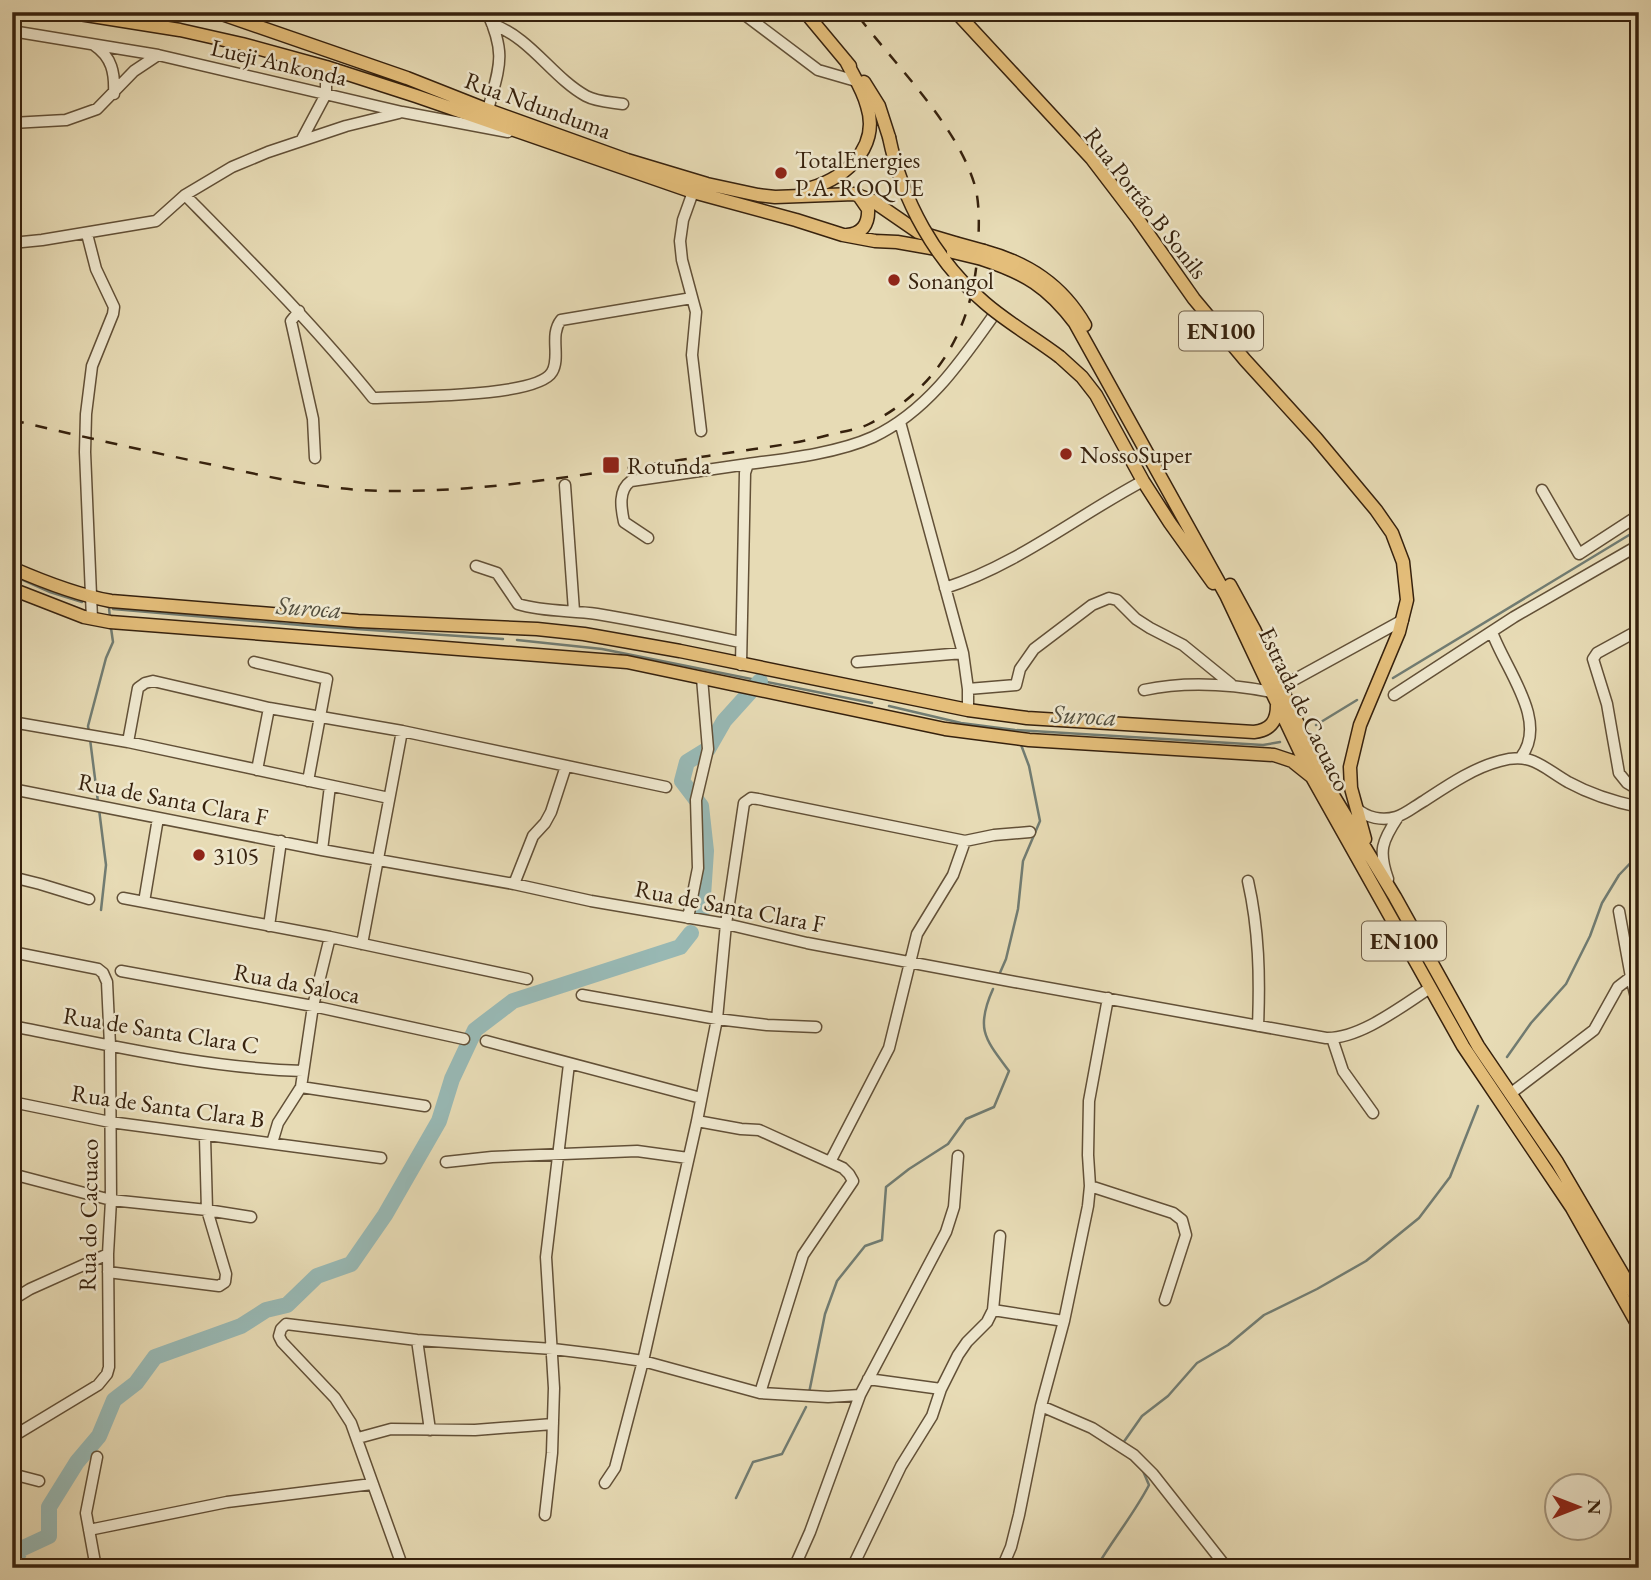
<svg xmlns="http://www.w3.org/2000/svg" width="1651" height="1580" font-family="'EB Garamond',serif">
  <rect width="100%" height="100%" fill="#e7dbb5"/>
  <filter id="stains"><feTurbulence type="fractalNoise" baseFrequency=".00286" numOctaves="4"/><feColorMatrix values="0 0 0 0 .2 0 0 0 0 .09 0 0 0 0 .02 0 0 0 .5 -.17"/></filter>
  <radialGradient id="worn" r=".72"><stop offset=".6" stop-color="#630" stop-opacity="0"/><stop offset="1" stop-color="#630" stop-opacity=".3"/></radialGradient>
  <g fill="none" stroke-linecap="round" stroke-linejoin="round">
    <!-- stream -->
    <path stroke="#717c72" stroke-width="2.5" d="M12 575 50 592 82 602
      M109 608 110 618
      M113 609 312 626 503 639
      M517 640 602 649 872 703
      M1393 678 1639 529
      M889 706 961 723 1015 730 1263 745 1280 742
      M1316 725 1357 700
      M89 733 88 726 106 658 113 642 111 628
      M90 739 98 802
      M99 809 106 865 101 910
      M999 975 1006 959 1018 909 1023 861 1040 821 1029 766 1020 742
      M1507 1057 1531 1023 1566 984 1590 936 1602 903 1619 875 1639 854
      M809 1393 825 1314 837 1281 865 1246 882 1240 886 1187 909 1169 948 1144 966 1119 994 1107 1009 1071C985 1039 975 1029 993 989
      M1123 1443 1142 1416 1168 1396 1197 1363 1228 1345 1264 1315 1317 1289 1366 1261 1419 1218 1450 1177 1478 1106
      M736 1498 753 1462 782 1454 806 1407
      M1096 1568C1113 1539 1134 1514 1149 1485L1143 1471 1127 1455"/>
    <!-- river -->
    <path stroke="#98b9b5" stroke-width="16" d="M702 911 706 851 701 806 682 781 687 762 708 749 724 721 760 681
      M12 1567 21 1549 49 1536V1507L77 1462 99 1436 114 1400 136 1383 155 1357 241 1326 266 1310 287 1305 317 1276 351 1264 385 1215 439 1121 452 1079 475 1030 513 1001 680 947 691 933"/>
    <!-- minor casing -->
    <g stroke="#625037" stroke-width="13">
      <path id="minor" d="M487 12C507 55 499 67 488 110
        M741 12 818 70 856 81
        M492 24C531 38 552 77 586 96 597 102 611 102 623 104
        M12 31 158 55 402 112 508 132
        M94 45C112 57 115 73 114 94
        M12 123 66 120 97 109 134 71 158 55
        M301 141 326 94V67
        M693 192 683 220 680 241 682 260 696 312 692 355 701 431
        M185 195C250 261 315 326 373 398 405 396 537 398 552 372 561 357 549 335 561 320L692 298
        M87 234 96 269 114 307 113 314 92 366 86 414 85 452 92 619
        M12 243 42 240 156 221 185 195 232 167 268 152 346 126 399 113
        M299 311 291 321 313 419 315 458
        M900 422 963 653 968 689V710
        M565 485 574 611
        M1542 490 1579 554 1639 515
        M648 538 624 522C621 508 618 490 631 481L748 464
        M476 566 497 573 518 604C544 612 570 610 597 614 645 622 693 632 740 642
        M945 588C1017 565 1077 516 1143 481
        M1639 630 1597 653 1593 659 1607 704 1619 773 1627 783 1639 790
        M1492 632C1505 669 1549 721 1521 757
        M254 662 327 679 308 781
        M857 662 963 653
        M741 665 745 473 748 464C786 459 838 453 873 437 928 411 962 360 996 312
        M1281 687 1403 620
        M968 689 1016 685 1020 669 1034 649 1092 605 1109 598 1117 600 1136 619 1150 628 1183 645 1231 684
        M1144 690C1186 681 1230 684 1272 692
        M1394 695 1514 617 1639 545
        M12 722 128 742 389 798
        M128 742 138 688 145 683 153 681 269 708 402 731 666 787
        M257 770 269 708
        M12 789 322 850 514 884 591 901 726 924 807 943 1015 982 1326 1038C1360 1039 1402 1006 1430 988
        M1356 808C1367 818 1382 821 1396 817 1406 814 1415 806 1424 801 1447 786 1473 768 1500 761 1532 752 1542 767 1568 782 1590 794 1615 802 1639 807
        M322 850 330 786
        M12 877 40 884 89 899
        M1388 879C1378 851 1382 841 1398 817
        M1248 881C1259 930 1260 977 1258 1026
        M514 884 533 836 545 823 551 812 566 766
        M123 898 330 937 527 979
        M144 902 158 818
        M688 918 698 868 696 800 708 749 702 678
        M269 926 281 841
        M362 944 402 731
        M12 952 98 969 103 973 107 982 110 1045 111 1200 108 1254 109 1367 107 1374 98 1385 12 1437
        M121 971 313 1006 464 1039
        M1631 977 1639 1010
        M582 995 717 1019 767 1025 816 1027
        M12 1026C108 1045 205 1068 303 1071
        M1332 1038 1343 1071 1373 1113
        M486 1041 701 1098
        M301 1087 425 1106
        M1510 1094 1594 1030 1618 987 1631 977 1619 911
        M12 1102 110 1122 381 1158
        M697 1121 741 1129 759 1130 843 1168 849 1174 853 1181 803 1255 760 1393
        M272 1143 278 1123 301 1087 313 1006 330 937
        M446 1162 492 1157 637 1151 688 1158
        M830 1162 889 1048 917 934 953 875 965 841
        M12 1174 111 1200 207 1210 251 1217
        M1090 1186 1173 1213 1182 1220 1186 1235 1165 1300
        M108 1272 219 1286 225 1282 226 1274 207 1210 205 1137
        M12 1300 30 1289 108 1254
        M993 1310 1000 1236
        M417 1340 430 1430
        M868 1379 941 1389
        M1041 1406 1092 1428 1134 1455 1153 1474 1227 1568
        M358 1438 391 1429 475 1430 553 1424
        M12 1474 39 1481
        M605 1483 615 1468 643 1361 697 1121 717 1019 726 924 744 803 751 798 758 799 965 841 994 835 1030 832
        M545 1515 552 1453 554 1388 546 1257 569 1064
        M89 1530 227 1502 372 1484
        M96 1568 86 1513 97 1457
        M403 1568 351 1423 335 1398 282 1342 279 1336 281 1329 286 1324 417 1340 553 1349 603 1355 643 1361 760 1393 828 1397 860 1395
        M794 1568 810 1532 860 1395 946 1232 954 1207 958 1156
        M852 1568 901 1466 932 1416 941 1389 958 1355 967 1342 987 1322 993 1310 1064 1321
        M1002 1568 1011 1547 1019 1515 1041 1406 1064 1321 1088 1206 1090 1186 1088 1155 1089 1101 1108 998"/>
    </g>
    <!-- major casing -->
    <g stroke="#36210d" stroke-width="15">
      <path id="major" d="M67 12 180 30 242 44 326 67 416 96 693 192 796 220 843 235 875 241 897 242 953 252
        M216 12 407 78 488 110 627 160 707 184 758 195 775 197 854 194 873 201 918 232 955 243
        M805 12 850 66
        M956 12 1092 159 1137 218 1194 299 1245 360 1316 438 1376 510 1392 533 1403 562 1407 600 1399 632 1360 725 1350 767 1351 788 1365 839
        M864 82 879 106 889 137
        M803 190C842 182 881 149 867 106 863 90 853 75 846 61
        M847 235C862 234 869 224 868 209L859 196
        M984 251C1028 263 1062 285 1085 325
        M982 259C1025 273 1048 287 1075 323L1226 595 1312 777 1463 1046 1572 1208 1639 1327
        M1060 357 1082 377 1096 395 1143 481 1170 523 1213 583
        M12 568C44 582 77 595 111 601L358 621 537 629 584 634 680 651 968 710 1027 718 1254 732C1271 730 1277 721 1277 705
        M1230 585 1254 629 1325 782 1395 897 1478 1046 1557 1162 1639 1302
        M12 589 84 617 110 622 627 662 945 729 1029 740 1274 755 1292 761 1312 777"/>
    </g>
    <!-- minor -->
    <use href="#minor" stroke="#efe8cf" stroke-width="10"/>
    <!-- major -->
    <use href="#major" stroke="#e4be7a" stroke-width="12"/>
    <!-- rail -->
    <path stroke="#36210d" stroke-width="2.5" stroke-dasharray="12 12" stroke-linecap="butt" d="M12 420C79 436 146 451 213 465 261 475 311 487 361 490 478 496 593 472 708 456 751 449 794 445 836 433 847 431 859 429 869 424 940 388 974 325 978 247 979 227 980 205 975 186 957 124 893 63 855 12"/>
    <!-- major-bridge casing -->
    <g stroke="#36210d" stroke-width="15" stroke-linecap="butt">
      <path id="major-bridge" d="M889 137C902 200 935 261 985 303 1008 323 1035 338 1060 357
        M955 243 984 251
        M953 252 982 259"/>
    </g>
    <!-- major-bridge -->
    <use href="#major-bridge" stroke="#e4be7a" stroke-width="12"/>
  </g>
  <!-- markers -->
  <g fill="#8f2418" stroke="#efe8cf" stroke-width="2.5">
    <circle cx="781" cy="173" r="7"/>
    <circle cx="894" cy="280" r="7"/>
    <circle cx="1066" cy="454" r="7"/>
    <rect x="602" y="456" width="18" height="18" rx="3.5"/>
    <circle cx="199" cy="855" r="7"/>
  </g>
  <g text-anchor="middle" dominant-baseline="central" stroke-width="5" stroke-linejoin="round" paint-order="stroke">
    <!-- shield labels -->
    <g fill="#efe8cf" stroke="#6e5d47" stroke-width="2">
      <rect x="1179" y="311.5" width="84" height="39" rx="5"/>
      <rect x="1362" y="921.5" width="84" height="39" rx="5"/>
    </g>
    <g font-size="23" font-weight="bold" fill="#36210d">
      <text x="1221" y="331">EN100</text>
      <text x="1404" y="941">EN100</text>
    </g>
    <!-- street labels -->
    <g font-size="24" fill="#36210d" stroke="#efe8cf">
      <text transform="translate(279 62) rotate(13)">Lueji Ankonda</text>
      <text transform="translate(538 105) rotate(20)">Rua Ndunduma</text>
      <text transform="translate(1146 203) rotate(52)">Rua Portão B Sonils</text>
      <text transform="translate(1305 709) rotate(64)">Estrada de Cacuaco</text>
      <text transform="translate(173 799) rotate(11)">Rua de Santa Clara F</text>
      <text transform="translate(730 906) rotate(11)">Rua de Santa Clara F</text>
      <text transform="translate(297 983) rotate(11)">Rua da Saloca</text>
      <text transform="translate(161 1030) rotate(9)">Rua de Santa Clara C</text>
      <text transform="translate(168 1106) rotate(8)">Rua de Santa Clara B</text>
      <text transform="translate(88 1215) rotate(-89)">Rua do Cacuaco</text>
    </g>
    <!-- poi labels -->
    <g font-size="24" fill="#36210d" stroke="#efe8cf" text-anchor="start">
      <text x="795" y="159">TotalEnergies<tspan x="795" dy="28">P.A. ROQUE</tspan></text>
      <text x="908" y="280">Sonangol</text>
      <text x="1080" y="454">NossoSuper</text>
      <text x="627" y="465">Rotunda</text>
      <text x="213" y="855">3105</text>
    </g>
    <!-- water labels -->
    <g font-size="26" font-style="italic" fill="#534f3f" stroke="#efe8cf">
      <text transform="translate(309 607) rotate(4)">Suroca</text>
      <text transform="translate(1084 715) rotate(3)">Suroca</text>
    </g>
  </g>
  <!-- margin -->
  <rect width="1651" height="1580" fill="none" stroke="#e7dbb5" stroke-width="42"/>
  <rect x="14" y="14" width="1623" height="1552" fill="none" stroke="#36210d" stroke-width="3.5"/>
  <rect x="21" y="21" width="1609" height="1538" fill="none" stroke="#36210d" stroke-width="2"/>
  <!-- north arrow -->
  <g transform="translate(1578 1507) rotate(90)"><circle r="33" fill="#efe8cf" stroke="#a59881" stroke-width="2"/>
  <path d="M0-5L12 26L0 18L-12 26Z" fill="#8f2418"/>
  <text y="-10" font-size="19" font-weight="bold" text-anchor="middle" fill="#36210d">N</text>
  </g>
  <rect width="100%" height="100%" filter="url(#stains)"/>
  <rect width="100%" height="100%" fill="url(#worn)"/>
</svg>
